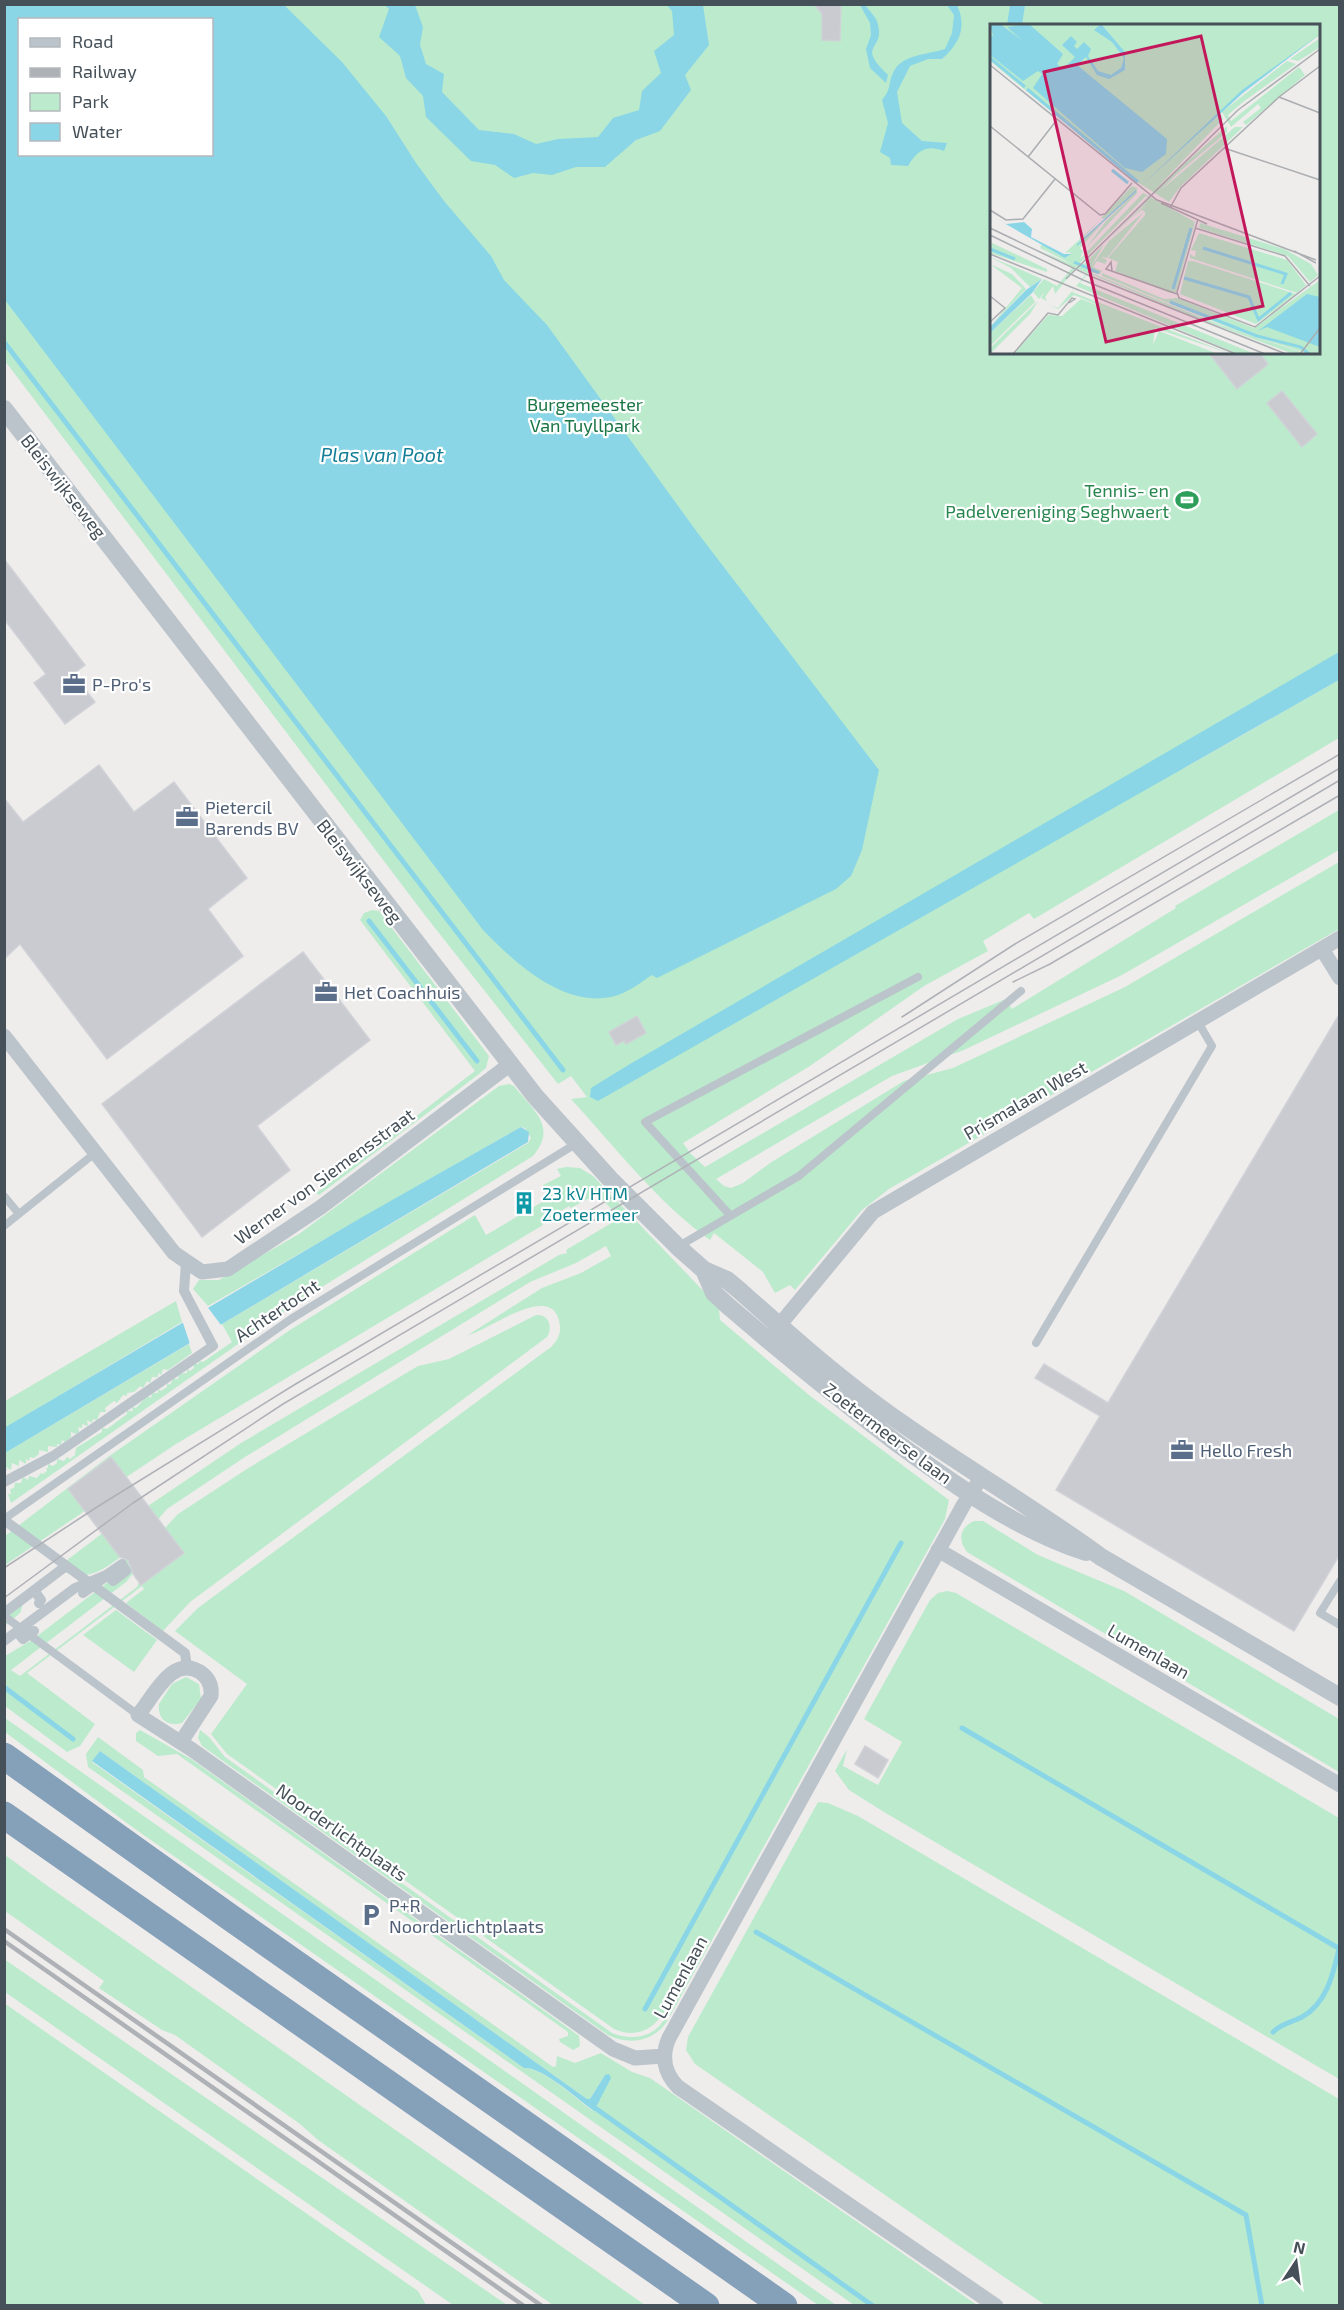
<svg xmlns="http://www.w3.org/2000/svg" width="1344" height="2310" font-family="'Exo 2',sans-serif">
  <rect width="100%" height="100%" fill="#efecec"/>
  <!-- green -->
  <path fill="#bbebcc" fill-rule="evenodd" d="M5 5H1339V668L1181 770 1339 680V738L1034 919 1029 913 983 941 988 951 924 986 810 1066 683 1143 691 1154 705 1167 958 1019 1006 999 1012 1009 1176 908 1175 906 1339 810V850L1122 975 964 1050 892 1076 716 1179 724 1186 731 1188 743 1183 770 1163 904 1081 953 1068 1125 987 1339 862V929L889 1189 862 1210 795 1290 790 1285 775 1293 763 1272 714 1233 710 1240C657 1202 615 1147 571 1099L587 1097 571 1076 558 1084 424 914 5 361ZM20 20H212V154H20ZM992 26H1318V352H992Z
    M372 910 379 911 489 1056 486 1068 479 1074 319 1195 316 1193 475 1071 360 920 364 913Z
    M509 1084 514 1086C533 1110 558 1127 533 1156L301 1300 11 1503 8 1494H11L10 1489 14 1488 15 1483H21L23 1477 28 1480 29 1476 37 1478 41 1473 43 1474 47 1471 46 1468H48V1464L53 1466 57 1463V1459L64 1461 67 1457 70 1459 75 1455 76 1448 102 1432V1428L107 1429 127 1414V1411H133L132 1407 136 1408 147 1396 151 1398 152 1393H158V1389L161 1391 167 1387V1383L170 1385 173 1379H178L179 1374 187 1373V1369L190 1371 194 1368 193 1364H199V1361L203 1362 232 1342 222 1324 528 1143 531 1138 525 1128 521 1127 208 1306 193 1289 199 1280H219L299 1234 499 1086Z
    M566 1167 580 1168 593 1176 713 1301 719 1309 720 1320 809 1395 949 1500 945 1519 670 2016 663 2013C652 2031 635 2038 614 2029L227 1754 211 1734 247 1684 175 1631 198 1608 551 1347C557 1341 561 1334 560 1326 555 1278 488 1331 468 1335L542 1288 581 1273 611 1256 606 1246 576 1263 530 1282 245 1457 167 1509 154 1524 135 1571 126 1582 11 1670 20 1676 137 1587 165 1528 178 1514 250 1467 418 1366 449 1359 536 1315C549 1314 553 1327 547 1337L190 1602 163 1631 126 1603 144 1589 142 1586 27 1673 95 1724 80 1746 67 1752 5 1706V1656L32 1640 129 1566 122 1556C103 1570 88 1581 64 1572L25 1598 20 1613 5 1626V1607L112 1526 148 1506 241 1443 559 1255 567 1253 566 1250 620 1218 597 1194 571 1208 569 1206 542 1223 543 1225 176 1444 92 1500 95 1504 5 1565V1536L108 1457 290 1330 475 1215 486 1235 549 1198 543 1185 561 1176 557 1169Z
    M176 1301 182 1322 5 1428V1401Z
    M189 1344 192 1353 168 1370 163 1369 161 1375 158 1373V1377H152L150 1383 147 1381 143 1388 140 1386 134 1392 127 1393V1396L123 1395 117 1403 114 1401 105 1408 106 1412H100L97 1420 93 1419 92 1423 87 1420 88 1426 82 1424V1428L78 1427 79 1432 76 1434 71 1432V1437L65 1442 62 1440 61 1445 57 1444V1447L48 1446V1452L39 1450V1454L34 1458 30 1457 29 1461 26 1459V1464L19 1460V1466L12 1463 11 1470 6 1467 7 1471 5 1470V1453Z
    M974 1521H983L1038 1555 1124 1591 1339 1719V1772L967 1552C958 1540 959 1528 974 1521Z
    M947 1591 956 1593 1339 1818V2079L884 1812 849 1790 835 1771 847 1749 843 1766 878 1785 902 1742 864 1719 930 1600 938 1593Z
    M116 1610 157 1640 134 1672 83 1635Z
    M186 1677 199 1684 201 1699 182 1723C168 1727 157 1719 159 1704L172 1684Z
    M5 1718 836 2305H818L135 1829 5 1732Z
    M140 1730 191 1759 557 2020 579 2036 580 2046 573 2050 560 2042 559 2039 568 2036V2032L177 1754 158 1756 136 1741V1733Z
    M200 1730 209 1737 225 1757 612 2033C632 2041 654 2038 665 2018L668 2020C655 2041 630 2046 608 2035L202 1746 198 1738Z
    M98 1737 143 1770 144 1777 553 2067 556 2066 557 2056 575 2063 601 2053 632 2072 650 2078 977 2305H854L88 1767 86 1754ZM100 1751 587 2099H590L605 2075 593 2111C578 2100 541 2066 524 2068L92 1762Z
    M818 1802 828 1803 858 1816 1339 2099V2305H1045L695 2064 686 2050 688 2037Z
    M5 1855 49 1887 645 2305H553L318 2140 300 2124 175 2035 162 2030 99 1988 104 1981 5 1911Z
    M4 1959 507 2305H453L5 1992Z
    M4 2003 418 2291 426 2305H5Z"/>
  <!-- water -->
  <path fill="#8ad6e7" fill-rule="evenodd" d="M160 4 284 5 342 62 386 116 416 163 444 201 491 256 504 280 547 325 697 532 879 770 862 850 851 876 836 889 657 978 652 975C640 983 626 994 611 997 562 1007 514 962 483 930L5 300V5ZM20 20H212V154H20Z
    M385 5H415L423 27 420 45 426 64 444 74 442 92 479 130 514 134 536 144 558 139 598 137 613 118 639 110 642 91 661 73 654 51 674 35 672 11 667 5H703L709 45 685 75 691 90 660 131 636 140 605 167H576L552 175 533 173 514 178 495 165 471 161 426 117 423 96 406 78 400 56 379 37 389 9Z
    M860 5H865C869 11 877 17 878 25 885 51 855 44 888 75L886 83 870 68 866 49 871 35 870 23Z
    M947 5H957C967 27 960 43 942 59H928L910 66 897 92 902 123 922 141 947 143 944 151C926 144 917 151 908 166L891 165 890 158 880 152 888 123 882 100C892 88 888 83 893 73 901 54 927 55 945 49L952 33 954 15Z
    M1010 5H1025L1022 25H1007Z
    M1339 652V680L598 1101 590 1097 591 1088 630 1064Z
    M521 1127 529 1132 528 1142 5 1453 4 1428 364 1216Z
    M100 1751 587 2099H590L605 2075 609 2074 611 2078 594 2111C577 2099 543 2067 524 2068L92 1761Z"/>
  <!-- pier -->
  <path fill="#efecec" d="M206 1305 221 1325 190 1344 182 1320Z"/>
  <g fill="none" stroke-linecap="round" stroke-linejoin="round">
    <!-- stream -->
    <path stroke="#8ad6e7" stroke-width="5" d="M4 342 563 1070
      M369 921 477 1061
      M4 1687 73 1739
      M962 1728 1340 1949
      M756 1932 1246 2215 1262 2306
      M645 2009 901 1543
      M1273 2032C1281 2024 1292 2022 1302 2017 1327 2003 1333 1974 1339 1949
      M591 2105 873 2306"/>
  </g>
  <!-- building -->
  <path fill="#c9cbd1" stroke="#d0d2d7" stroke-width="1.5" d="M814 4H841L840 41 822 40V14Z
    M1208 352H1259L1268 364 1237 389Z
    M1282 391 1317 434 1302 447 1267 403Z
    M4 559 85 665 73 674 95 702 65 724 34 683 46 674 4 619Z
    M99 765 134 812 174 782 247 878 208 909 243 956 107 1059 20 944 4 959V798L23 822Z
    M303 952 370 1040 257 1126 290 1170 202 1237 102 1104Z
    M1340 1013V1554L1294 1631 1056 1490 1100 1416 1035 1378 1044 1364 1108 1403Z
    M637 1016 646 1033 626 1044 624 1041 616 1045 609 1032Z
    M111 1457 184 1553 141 1585 133 1574 128 1560 120 1557 68 1489Z
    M865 1746 888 1760 878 1778 855 1764Z"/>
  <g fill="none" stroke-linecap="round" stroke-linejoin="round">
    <!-- service -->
    <path stroke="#bbc4cb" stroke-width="8" d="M4 1196 19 1214
      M729 1214 645 1122 918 977
      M4 1226 95 1153
      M679 1246 799 1176 1021 991
      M1036 1343 1212 1046 1198 1022
      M4 1519 291 1319 577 1143
      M1340 1581 1320 1613 1340 1625
      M4 1616 138 1715"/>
    <!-- pedestrian -->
    <path stroke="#bbc4cb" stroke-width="10" d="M4 1482 53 1456 213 1346 184 1291 186 1263
      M4 1520 185 1653 187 1668
      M34 1590 41 1600 39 1603
      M4 1613 66 1566
      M17 1632 23 1639 34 1631
      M4 1641 75 1588 106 1575 122 1564 126 1571 113 1581 108 1575 83 1593"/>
    <!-- minor -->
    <path stroke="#bbc4cb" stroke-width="15" d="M1322 949 1340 978
      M4 1036 174 1253 202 1272 228 1269 321 1207 509 1065
      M772 1334 873 1212 1340 938
      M981 1478 964 1504 669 2038C661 2056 664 2073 678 2087L996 2306
      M938 1550 1340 1785
      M181 1742 211 1696C212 1687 209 1678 200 1672 172 1654 153 1698 138 1715L191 1749 613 2049 635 2058 664 2056"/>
    <!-- tertiary -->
    <path stroke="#bbc4cb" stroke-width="18" d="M4 409 535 1096 610 1179 678 1247 704 1270 727 1280 739 1290C784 1330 830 1371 879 1407 951 1460 1029 1504 1101 1557L1340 1697
      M704 1270 714 1293 727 1305C783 1353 839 1399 897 1443 956 1486 1016 1529 1086 1552"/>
    <!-- motorway -->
    <path stroke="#85a0b9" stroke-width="27" d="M4 1756 231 1918 784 2306
      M4 1815 706 2306"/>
    <!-- tram -->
    <path stroke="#aeb1b6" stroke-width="1.5" d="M1013 982 1050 964 1340 795
      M902 1017 1015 944 1340 754
      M4 1568 97 1507 294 1385 1340 768
      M4 1598 133 1503 283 1404 1340 780"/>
    <!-- rail -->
    <path stroke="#aeb1b6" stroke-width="4.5" d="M4 1929 542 2306
      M4 1941 524 2306"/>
  </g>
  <!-- icons -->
  <defs>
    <g id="stadium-bare" transform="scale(1.8)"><path d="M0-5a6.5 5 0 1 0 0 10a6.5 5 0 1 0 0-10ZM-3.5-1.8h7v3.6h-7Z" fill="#2e9e5b" stroke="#fff" stroke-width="2.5" paint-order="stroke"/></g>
    <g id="office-bare" transform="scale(1.8)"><path d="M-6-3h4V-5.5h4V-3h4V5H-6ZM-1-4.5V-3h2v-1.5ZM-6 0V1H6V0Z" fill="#5c6f8a" stroke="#fff" stroke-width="2.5" paint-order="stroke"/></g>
    <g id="building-bare" transform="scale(1.8)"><path d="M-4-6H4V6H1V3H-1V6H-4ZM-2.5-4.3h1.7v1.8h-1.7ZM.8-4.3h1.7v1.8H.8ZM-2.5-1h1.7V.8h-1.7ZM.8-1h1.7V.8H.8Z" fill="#0f9aa8" stroke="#fff" stroke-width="2.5" paint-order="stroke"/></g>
    <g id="parking-bare" transform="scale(1.8)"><path d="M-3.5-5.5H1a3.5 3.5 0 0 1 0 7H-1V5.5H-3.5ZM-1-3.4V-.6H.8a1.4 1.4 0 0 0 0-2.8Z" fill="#5c6f8a" stroke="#fff" stroke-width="2.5" paint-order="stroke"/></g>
  </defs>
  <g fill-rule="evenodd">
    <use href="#stadium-bare" x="1187" y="500"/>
    <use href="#office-bare" x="74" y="684"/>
    <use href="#office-bare" x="187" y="817"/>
    <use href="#office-bare" x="326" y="992"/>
    <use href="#building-bare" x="524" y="1203"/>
    <use href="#office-bare" x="1182" y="1450"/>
    <use href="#parking-bare" x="371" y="1915"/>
  </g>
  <g text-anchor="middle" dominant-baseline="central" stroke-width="4.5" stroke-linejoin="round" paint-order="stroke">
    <!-- park labels -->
    <g font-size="18" fill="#1a7545" stroke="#fff">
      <text x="585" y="404">Burgemeester<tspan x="585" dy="21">Van Tuyllpark</tspan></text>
    </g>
    <!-- street labels -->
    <g font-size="18" fill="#455058" stroke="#fff">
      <text transform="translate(64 486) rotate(52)">Bleiswijkseweg</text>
      <text transform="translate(360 871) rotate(52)">Bleiswijkseweg</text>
      <text transform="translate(1025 1100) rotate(-30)">Prismalaan West</text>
      <text transform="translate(324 1176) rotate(-36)">Werner von Siemensstraat</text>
      <text transform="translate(277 1310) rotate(-34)">Achtertocht</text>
      <text transform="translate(888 1433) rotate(37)">Zoetermeerse laan</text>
      <text transform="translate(1149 1651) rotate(30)">Lumenlaan</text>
      <text transform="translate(342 1832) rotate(35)">Noorderlichtplaats</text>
      <text transform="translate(680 1977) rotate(-61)">Lumenlaan</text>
    </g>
    <!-- leisure labels -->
    <g font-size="18" fill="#27864d" stroke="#fff" text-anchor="end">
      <text x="1169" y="490">Tennis- en<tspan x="1169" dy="21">Padelvereniging Seghwaert</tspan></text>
    </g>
    <!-- service labels -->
    <g font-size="18" fill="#4e5e75" stroke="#fff" text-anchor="start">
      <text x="92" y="684">P-Pro's</text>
      <text x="205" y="807">Pietercil<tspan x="205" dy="21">Barends BV</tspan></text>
      <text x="344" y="992">Het Coachhuis</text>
      <text x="1200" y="1450">Hello Fresh</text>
      <text x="389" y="1905">P+R<tspan x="389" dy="21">Noorderlichtplaats</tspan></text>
    </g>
    <!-- culture labels -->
    <g font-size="18" fill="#0d838f" stroke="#fff" text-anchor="start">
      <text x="542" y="1193">23 kV HTM<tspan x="542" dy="21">Zoetermeer</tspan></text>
    </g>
    <!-- water labels -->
    <g font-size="20" font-style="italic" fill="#137e97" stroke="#fff">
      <text x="382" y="454">Plas van Poot</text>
    </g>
  </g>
  <!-- overview -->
  <g transform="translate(990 24)">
    <rect width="330" height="330" fill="#efecec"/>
    <path d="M0 0H330V11L252 67 224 96 231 90 233 95 166 165 237 102V108L187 150 170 167 245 103H253L190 163 179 178 144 156 0 37ZM330 14V23L321 29 308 37 300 35ZM297 37 306 40 253 78 238 91 241 97 309 43 315 51 256 101 253 98 271 84 268 80 241 103 232 88ZM142 162 147 164V169L96 224 116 197 146 168 114 195 111 194ZM153 169 205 198 186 268 180 269 125 247 128 238 118 234 155 191V188L152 186 145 192 158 178 114 220 101 243 119 217 154 188 117 234 111 233 117 236 115 240 107 237 103 243 112 247 110 250 99 248 233 302 316 330H303L202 292 98 249 90 259 265 330H248L86 262 82 268 241 330 165 304 163 321 169 307 228 330H24L58 291 72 292 91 275 125 288 84 271 68 285 59 281 68 284 97 249 90 246 80 257 90 246 86 243 65 270 63 262 55 273 57 277 51 274 56 266 49 275 43 268 54 255 67 262 83 243 48 226 84 241 50 224 52 220 76 234 81 228 75 229 110 196 87 220 112 200 90 224 93 227 90 235ZM156 172 159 174 154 180 94 240 90 239ZM210 199 294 225 321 240 328 251 320 258 298 232 209 204ZM209 209 297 236 316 261 307 269 200 234V230L205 233 206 227 201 226ZM0 218 57 245V248L0 229ZM0 233 34 247 52 255 40 263 21 244ZM198 237H203L306 270 266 300 190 270ZM0 240 22 250 36 265 0 303 32 264ZM112 249 174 275 187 274 264 304 330 256V330H318L240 304 112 252ZM41 271 45 278 0 322V309ZM48 277 40 290 0 330V324Z" fill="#bbebcc" fill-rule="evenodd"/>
    <path d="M0 0H10L33 17 17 3 39 0 73 30 67 40 73 45 85 33 72 21 81 12 87 18 84 22 87 25 94 18 101 25 98 32 108 47 121 51 131 44 134 34 122 18 104 6 111 0 135 28V46L119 55 107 51 96 33 87 41 177 115 176 130 152 148 135 144 43 64 52 50 48 47 33 57 0 31V12H3ZM330 10 253 69 152 161 252 66ZM146 166V168L87 222V220ZM0 191 16 200 34 198 42 205 41 213 74 230H81L75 234ZM52 255 42 269 0 309V303L36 266ZM317 270 330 273V323L277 303 268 307Z" fill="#8ad6e7"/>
    <path fill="none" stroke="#8ad6e7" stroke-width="3" d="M0 34 35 63M37 65 148 158M122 146 138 159M213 224 296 250 292 260M0 225 25 235M84 238 109 249M194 254 259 273 269 297M183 265 201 204M180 278 267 312 311 323 319 330M269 295 301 269"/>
    <path fill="none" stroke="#abaeb1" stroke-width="1.5" d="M0 41 167 176 326 236M289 73 330 89M0 102 110 191 115 190 142 159M234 124 330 156M38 133 66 97M171 179 217 200M180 184 191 164 289 73 330 42M0 186 16 196 33 195 65 155M208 195 187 268 189 274 265 303 330 252M0 204 100 252 296 330M205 204 295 232 320 262M0 211 93 256 275 330M304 227 326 239M0 230 246 330M122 247 121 238 116 245 187 270M76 255 248 86 330 25M0 272 15 284 0 298M23 330 58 289 68 291 82 274 85 275 79 279M310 330 330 304"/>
    <path fill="#c2185b" fill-opacity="0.15" stroke="#c2185b" stroke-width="3" d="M211 12 273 282 116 318 54 48Z"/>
    <rect width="330" height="330" fill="none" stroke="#455058" stroke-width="3"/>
  </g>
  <!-- border -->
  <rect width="1344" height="2310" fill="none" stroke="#455058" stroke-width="12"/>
  <!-- legend -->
  <rect x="18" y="18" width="195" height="138" fill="#ffffff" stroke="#b5b9bc" stroke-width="1.5"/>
  <rect x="30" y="38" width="30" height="9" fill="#bbc4cb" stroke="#b5b9bc" stroke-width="1.5"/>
  <text x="72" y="48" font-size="18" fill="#455058">Road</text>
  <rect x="30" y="68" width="30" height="9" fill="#aeb1b6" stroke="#b5b9bc" stroke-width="1.5"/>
  <text x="72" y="78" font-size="18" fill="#455058">Railway</text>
  <rect x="30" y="93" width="30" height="18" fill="#bbebcc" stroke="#b5b9bc" stroke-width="1.5"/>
  <text x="72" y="108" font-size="18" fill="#455058">Park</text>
  <rect x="30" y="123" width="30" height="18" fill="#8ad6e7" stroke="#b5b9bc" stroke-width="1.5"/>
  <text x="72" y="138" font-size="18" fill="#455058">Water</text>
  <!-- north arrow -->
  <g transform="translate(1296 2262) rotate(13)" stroke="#ffffff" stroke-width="4.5" paint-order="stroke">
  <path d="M0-4.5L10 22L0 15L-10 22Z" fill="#455058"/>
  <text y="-9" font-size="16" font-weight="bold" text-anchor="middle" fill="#455058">N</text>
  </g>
</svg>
